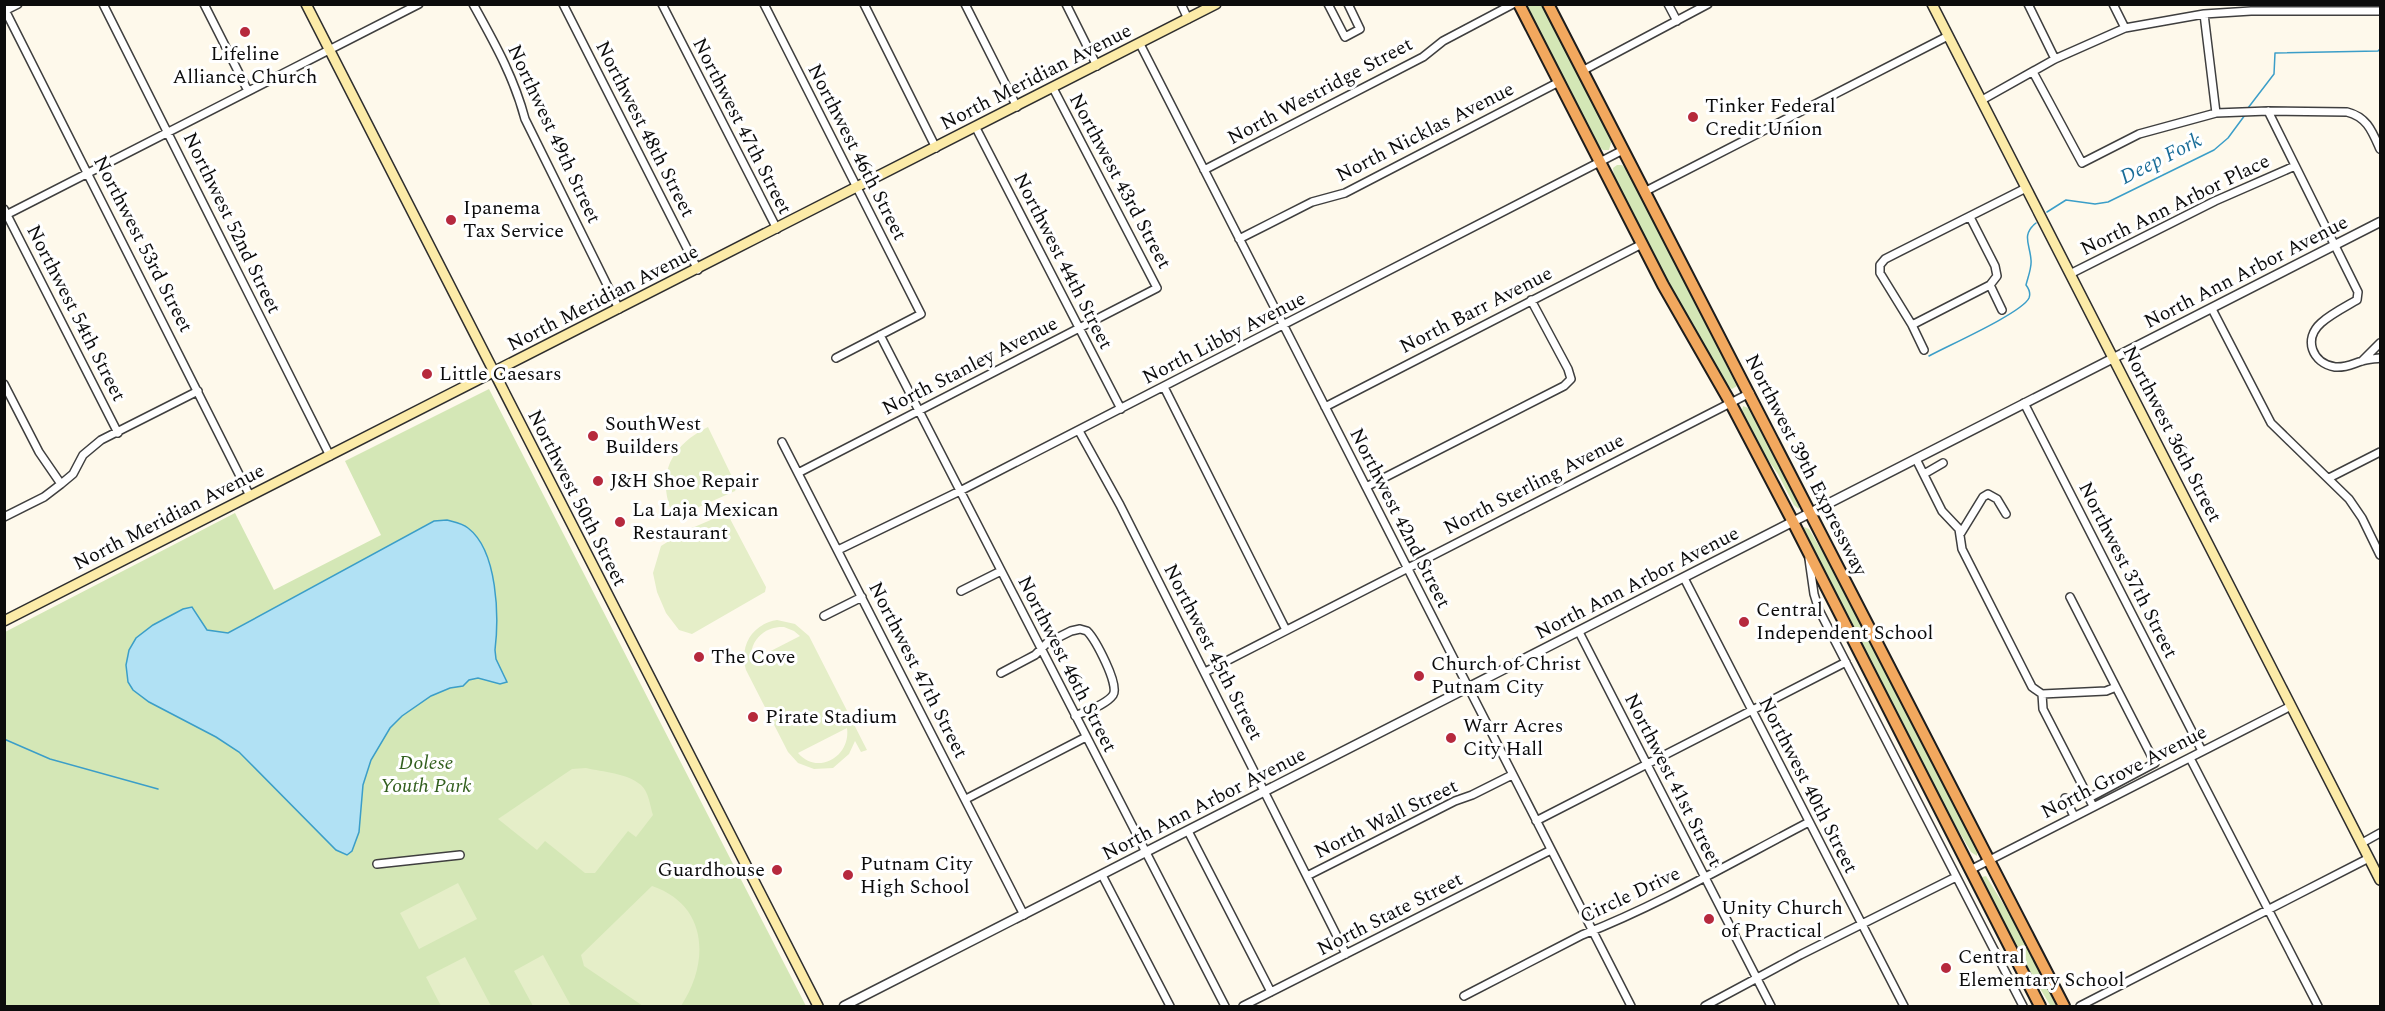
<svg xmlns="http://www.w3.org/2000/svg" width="2385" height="1011" font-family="Spectral,serif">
  <rect width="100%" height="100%" fill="#fef9eb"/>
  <!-- green -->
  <path fill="#d4e7b6" d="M1525 5H1542L1610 136 1611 143 1609 150H1603L1596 144Z
    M1617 165H1622L1628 171 1737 386 1732 389 1725 384 1683 312 1614 178 1613 168Z
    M489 389 806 1006H6L5 632 235 513 274 590 381 535 345 461Z
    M1743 406 1751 409 1799 500V509L1794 505 1778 474 1764 454 1742 411Z
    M1804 527 1809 529 1840 582 1977 849V856L1971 852 1944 806 1805 535Z
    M1986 876 2018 928 2056 1006 2050 1005 2024 962 1982 877Z"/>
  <!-- pitch -->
  <path fill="#e5eec8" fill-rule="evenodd" d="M708 427 737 487 735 491 674 518C655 476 670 446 708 427Z
    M727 513 766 587 765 592 692 634 679 630 666 613 657 592 653 573 661 546 685 531Z
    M777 620 795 624 809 636 867 750 861 752 855 741 849 754 833 768 814 769 798 763 788 752 746 670C739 646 752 624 777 620ZM784 627 794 631 800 636 751 661C749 641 764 626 784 627ZM847 728C851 756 818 776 798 753Z
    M586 768C603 772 627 773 641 785 649 792 650 806 653 815L636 837 628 831 595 873H585L545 841 537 850 498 819 572 769Z
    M458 883 477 919 419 949 400 913Z
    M652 886C708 905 710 962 681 1006H643L584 966 581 955Z
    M543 955 571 1006H533L514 971Z
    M465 957 491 1006H441L426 977Z"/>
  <!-- water -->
  <path fill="#b1e1f4" stroke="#3b9ec8" stroke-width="1.5" d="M447 520C454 522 462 523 468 528 498 551 499 617 495 650L496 659 507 682 500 684 478 678 469 680 463 686 450 688 431 696 402 716 390 728 371 760 363 785 359 832 352 851 347 855 336 850 239 752 216 737 149 702 133 690 128 682 126 665 129 650 136 638 153 625 183 609 192 607 207 630 228 633 434 521Z"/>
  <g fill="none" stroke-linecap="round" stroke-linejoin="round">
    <!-- stream -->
    <path stroke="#3b9ec8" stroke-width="1.5" d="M2248 108 2274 74 2275 53 2378 51 2380 49
      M2047 212 2066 200 2095 204 2108 202 2214 150 2228 138 2245 115
      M1929 356C1947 346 2022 313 2029 298 2031 293 2029 289 2026 285 2028 277 2032 267 2031 260 2030 244 2021 235 2036 223
      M4 739 50 759 158 789"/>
    <!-- minor casing -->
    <g stroke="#3f3f3f" stroke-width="10">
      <path id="minor" d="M103 4 330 456
        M204 4 248 91
        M473 4C494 42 514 77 525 119L619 309
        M563 4 698 270
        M662 4 777 229
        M764 4 921 314 836 358
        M864 4 936 148
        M965 4 1017 107
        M1066 4 1097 66
        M1181 4 1188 19
        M1328 4 1345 37 1360 29 1348 4
        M1668 4 1677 21
        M2028 4 2055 59
        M2113 4 2125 28
        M4 8 250 496
        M4 11 18 4
        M2204 14 2216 113
        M1140 44 1631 1006
        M1582 71 1708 4
        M2033 72 2082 163 2139 134 2216 113 2268 111 2347 112C2367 117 2372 131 2380 149
        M1982 100 2055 59 2125 28 2204 14 2251 11H2380
        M2268 111 2358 292 2357 300C2345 307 2331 314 2321 323 2303 339 2312 363 2335 367 2346 368 2352 364 2362 361 2368 359 2375 359 2380 358
        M976 128 1121 409
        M1204 170 1423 57 1443 41 1513 4
        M1644 192 1948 36
        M4 209 118 433
        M4 216 419 4
        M1239 239 1312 202 1345 193 1559 82
        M2070 274 2215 201 2295 166
        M1990 285 2002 310
        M2212 309 2271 423 2349 499 2362 518 2380 555
        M1912 325 1990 285 1997 276 1995 266 1970 217
        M880 335 1225 1006
        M1924 350 1912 325 1880 273V265L1885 259 2026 188
        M2362 361 2380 343
        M4 384 39 452 61 484
        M1164 387 1286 630
        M2024 403 2202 751
        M1325 407 1642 244
        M1079 431 1120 505 1346 954
        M782 442 1024 915
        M1916 459 1942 511 1959 529 1962 549 2032 687 2042 694 2043 709 2093 806
        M798 473 1157 288 1053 88
        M1924 474 1943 463
        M2329 478 2380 452
        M1366 487 1564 386 1571 379 1568 369 1531 300
        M4 517 44 497 61 484 73 474 83 455 101 440 198 391
        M1961 533 1983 497 1988 494 1997 499 2006 514
        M838 550 960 491 1623 150
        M1809 559 1814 594 1819 610 2023 1006
        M1684 578 1904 1006
        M961 591 1001 571
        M824 616 862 597
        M1579 632 1771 1006
        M1205 672 1750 393
        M1001 673 1035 655 1047 643 1071 631 1080 629 1087 631C1095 639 1120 685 1113 695 1106 705 1086 711 1075 716
        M2042 694 2106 691 2116 687 2070 597
        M2190 758 2318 1006
        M2065 798 2074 816
        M2089 798 2155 763 2116 687
        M966 799 1086 737
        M1536 821 1846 662
        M1188 831 1271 992
        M2362 843 2380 833
        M377 864 460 855
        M1972 869 2291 706
        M1102 875 1170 1006
        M1307 876 1455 801 1472 795 1512 775
        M1464 996 1582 935C1661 904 1734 861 1809 822
        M1243 1006 1551 850
        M1705 1006 1800 955 1956 877
        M2080 1006 2369 858"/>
    </g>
    <!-- tertiary casing -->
    <g stroke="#3f3f3f" stroke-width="11">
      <path id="tertiary" d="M844 1006 2380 222"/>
    </g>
    <!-- secondary casing -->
    <g stroke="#2e2e2e" stroke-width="12">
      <path id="secondary" d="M306 4 818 1006
        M1932 4 2380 880
        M4 621 1216 4"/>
    </g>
    <!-- trunk casing -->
    <g stroke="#1d1d1d" stroke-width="14">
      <path id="trunk" d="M1519 4 1663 285 1730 402 1793 522 2040 1006
        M1548 4 2064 1006"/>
    </g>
    <!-- minor -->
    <use href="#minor" stroke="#fff" stroke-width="7"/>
    <!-- tertiary -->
    <use href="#tertiary" stroke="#fff" stroke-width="8"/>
    <!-- secondary -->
    <use href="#secondary" stroke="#fceba8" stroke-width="9"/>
    <!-- trunk -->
    <use href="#trunk" stroke="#f2a85e" stroke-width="10"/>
  </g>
  <!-- markers -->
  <g fill="#b6293d" stroke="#fff" stroke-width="2">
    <circle cx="245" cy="32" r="6"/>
    <circle cx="1693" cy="117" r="6"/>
    <circle cx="451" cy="220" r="6"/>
    <circle cx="427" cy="374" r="6"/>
    <circle cx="593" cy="436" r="6"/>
    <circle cx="598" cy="481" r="6"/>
    <circle cx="620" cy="522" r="6"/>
    <circle cx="1744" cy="622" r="6"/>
    <circle cx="699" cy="657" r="6"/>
    <circle cx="1419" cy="676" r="6"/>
    <circle cx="753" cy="717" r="6"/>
    <circle cx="1451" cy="738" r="6"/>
    <circle cx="777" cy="870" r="6"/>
    <circle cx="848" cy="875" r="6"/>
    <circle cx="1709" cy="919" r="6"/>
    <circle cx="1946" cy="968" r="6"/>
  </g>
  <g text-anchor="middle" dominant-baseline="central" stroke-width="6" stroke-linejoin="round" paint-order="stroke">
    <!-- poi labels -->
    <g font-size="20" fill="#0c0c0c" stroke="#fff" text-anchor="start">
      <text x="245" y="54" text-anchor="middle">Lifeline<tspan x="245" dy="23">Alliance Church</tspan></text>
      <text x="1705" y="106">Tinker Federal<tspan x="1705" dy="23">Credit Union</tspan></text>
      <text x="463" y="208">Ipanema<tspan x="463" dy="23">Tax Service</tspan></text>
      <text x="439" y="374">Little Caesars</text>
      <text x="605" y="424">SouthWest<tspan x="605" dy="23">Builders</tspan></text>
      <text x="610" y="481">J&amp;H Shoe Repair</text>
      <text x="632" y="510">La Laja Mexican<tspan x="632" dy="23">Restaurant</tspan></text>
      <text x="1756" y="610">Central<tspan x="1756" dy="23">Independent School</tspan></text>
      <text x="711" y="657">The Cove</text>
      <text x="1431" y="664">Church of Christ<tspan x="1431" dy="23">Putnam City</tspan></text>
      <text x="765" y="717">Pirate Stadium</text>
      <text x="1463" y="726">Warr Acres<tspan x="1463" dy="23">City Hall</tspan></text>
      <text x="860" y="864">Putnam City<tspan x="860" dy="23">High School</tspan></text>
      <text x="765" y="870" text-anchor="end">Guardhouse</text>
      <text x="1721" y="908">Unity Church<tspan x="1721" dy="23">of Practical</tspan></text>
      <text x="1958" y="957">Central<tspan x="1958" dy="23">Elementary School</tspan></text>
    </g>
    <!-- street labels -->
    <g font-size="20" fill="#0c0c0c" stroke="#fff">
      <text transform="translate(1036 77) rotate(-27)">North Meridian Avenue</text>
      <text transform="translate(1320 91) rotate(-28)">North Westridge Street</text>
      <text transform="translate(742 126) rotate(63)">Northwest 47th Street</text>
      <text transform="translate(645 129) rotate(63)">Northwest 48th Street</text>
      <text transform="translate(1425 132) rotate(-27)">North Nicklas Avenue</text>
      <text transform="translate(554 134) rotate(65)">Northwest 49th Street</text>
      <text transform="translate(857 152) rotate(63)">Northwest 46th Street</text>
      <text transform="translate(1120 181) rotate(62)">Northwest 43rd Street</text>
      <text transform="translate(2175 205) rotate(-26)">North Ann Arbor Place</text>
      <text transform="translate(232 223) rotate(64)">Northwest 52nd Street</text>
      <text transform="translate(143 244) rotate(63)">Northwest 53rd Street</text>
      <text transform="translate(1063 261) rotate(63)">Northwest 44th Street</text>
      <text transform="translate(2246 272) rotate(-27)">North Ann Arbor Avenue</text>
      <text transform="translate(603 298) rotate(-27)">North Meridian Avenue</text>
      <text transform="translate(1476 310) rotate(-27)">North Barr Avenue</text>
      <text transform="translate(76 313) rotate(63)">Northwest 54th Street</text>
      <text transform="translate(1224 338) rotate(-27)">North Libby Avenue</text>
      <text transform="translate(970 366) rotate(-27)">North Stanley Avenue</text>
      <text transform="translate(2172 434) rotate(63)">Northwest 36th Street</text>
      <text transform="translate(1806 465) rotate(63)">Northwest 39th Expressway</text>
      <text transform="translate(1534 484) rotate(-27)">North Sterling Avenue</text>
      <text transform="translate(577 498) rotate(63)">Northwest 50th Street</text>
      <text transform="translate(169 517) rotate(-27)">North Meridian Avenue</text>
      <text transform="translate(1400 518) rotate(63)">Northwest 42nd Street</text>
      <text transform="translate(2128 570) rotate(63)">Northwest 37th Street</text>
      <text transform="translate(1637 583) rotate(-27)">North Ann Arbor Avenue</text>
      <text transform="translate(1213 652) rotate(63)">Northwest 45th Street</text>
      <text transform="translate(1067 664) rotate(63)">Northwest 46th Street</text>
      <text transform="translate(918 670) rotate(63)">Northwest 47th Street</text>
      <text transform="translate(2124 772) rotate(-27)">North Grove Avenue</text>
      <text transform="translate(1673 780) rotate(63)">Northwest 41st Street</text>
      <text transform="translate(1808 785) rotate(63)">Northwest 40th Street</text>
      <text transform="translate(1204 804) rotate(-27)">North Ann Arbor Avenue</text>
      <text transform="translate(1386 819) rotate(-26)">North Wall Street</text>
      <text transform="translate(1630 895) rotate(-25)">Circle Drive</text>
      <text transform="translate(1390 914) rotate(-27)">North State Street</text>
    </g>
    <!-- park labels -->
    <g font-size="20" font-style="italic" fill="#33601f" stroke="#fff">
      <text x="426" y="763">Dolese<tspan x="426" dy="23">Youth Park</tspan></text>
    </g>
    <!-- water labels -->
    <g font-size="21" font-style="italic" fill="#1a6d98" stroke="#fff">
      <text transform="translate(2161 159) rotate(-27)">Deep Fork</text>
    </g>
  </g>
  <!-- border -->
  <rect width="2385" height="1011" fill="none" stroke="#0c0c0c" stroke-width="12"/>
</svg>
